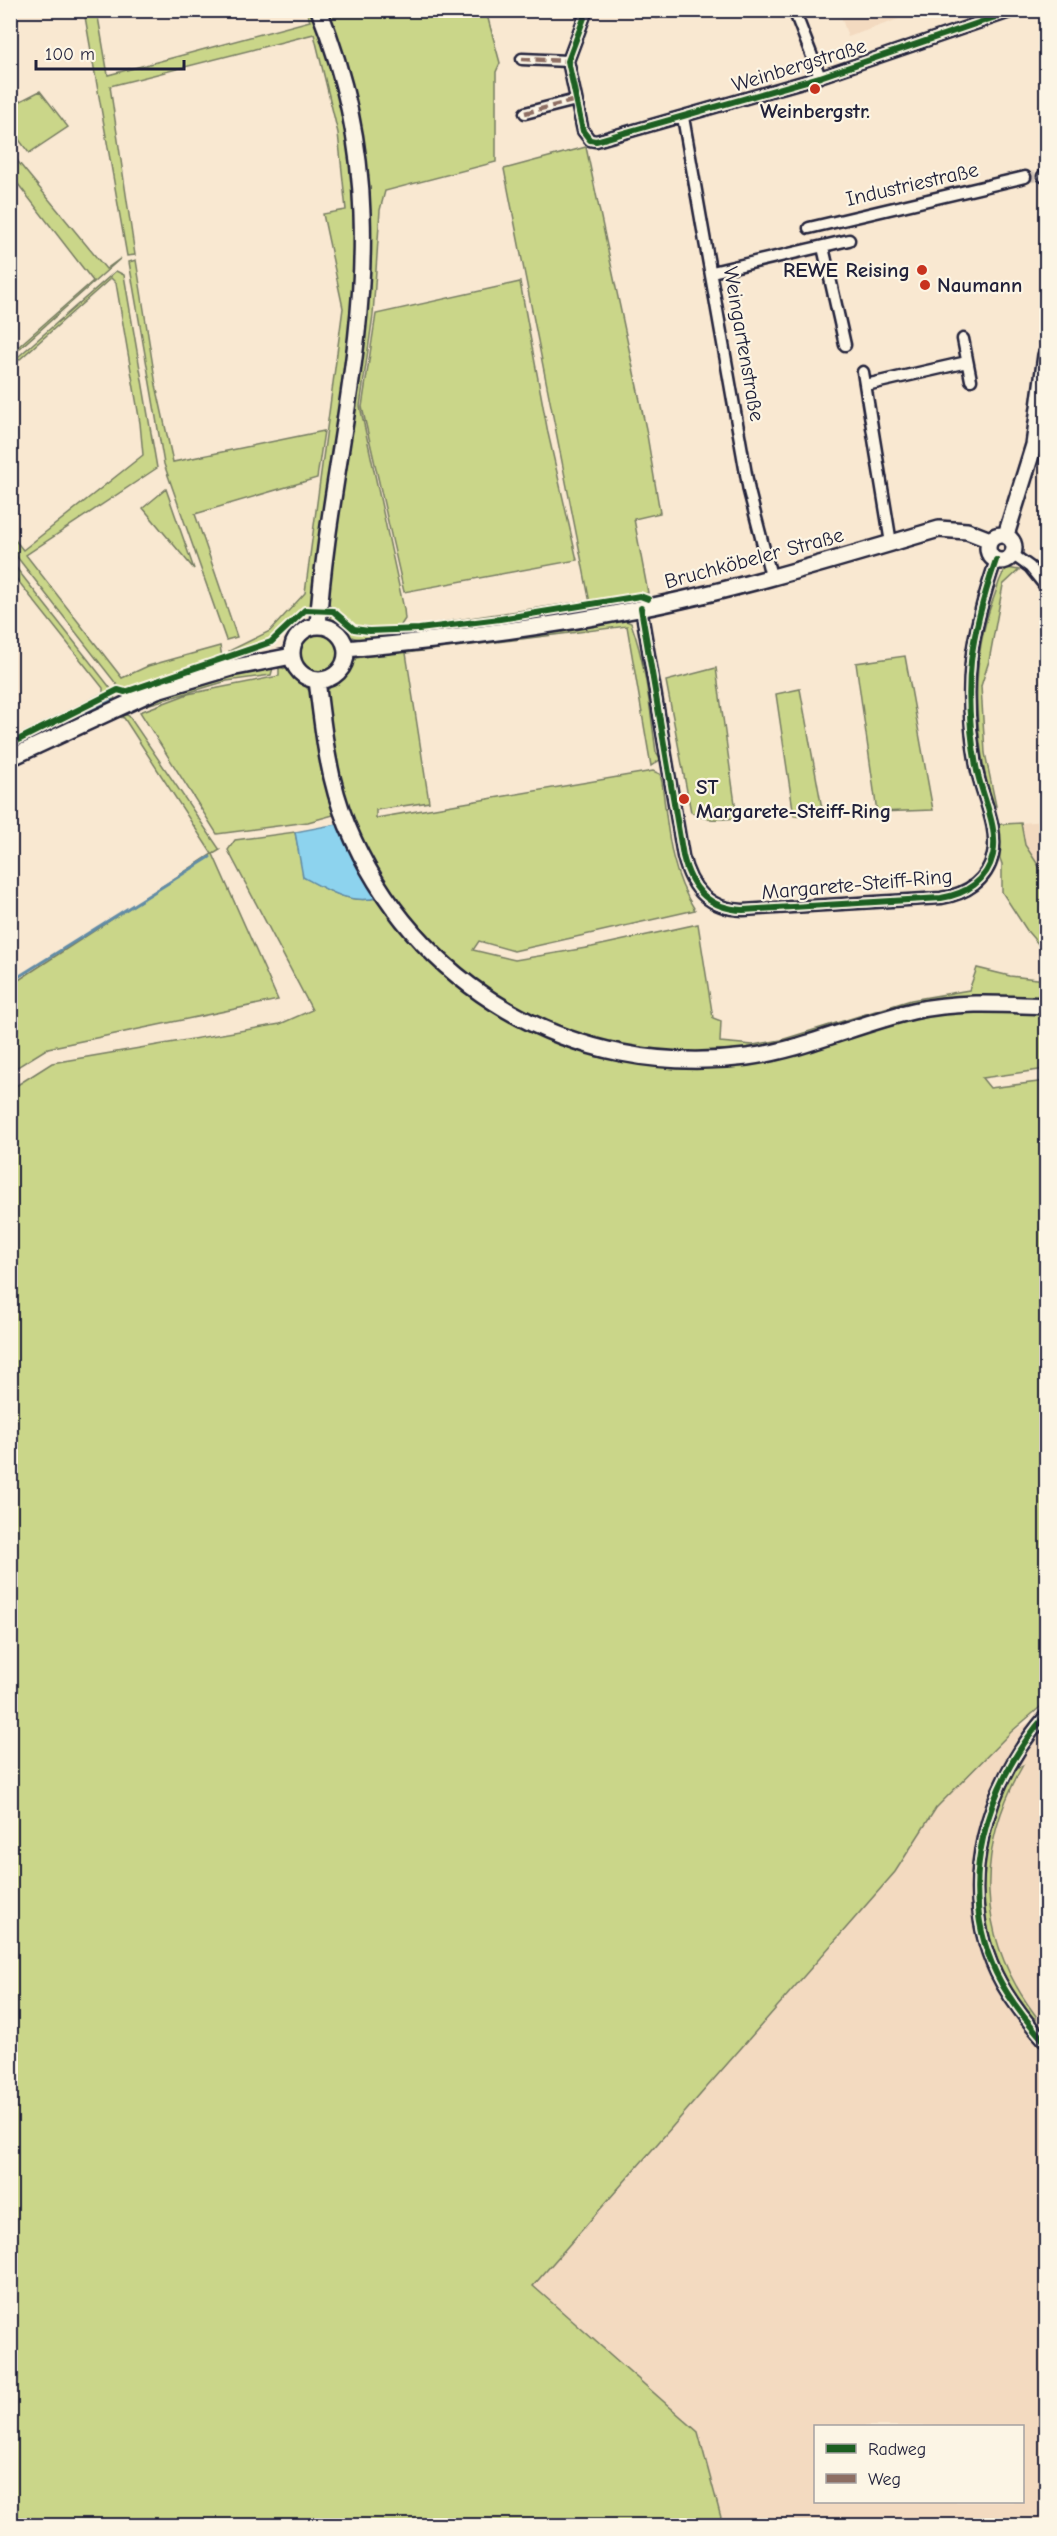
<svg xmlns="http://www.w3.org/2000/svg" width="1057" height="2536" font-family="'Comic Neue',sans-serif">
  <rect width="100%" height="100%" fill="#f9e8d1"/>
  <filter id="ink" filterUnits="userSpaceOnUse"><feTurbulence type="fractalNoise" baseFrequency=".0167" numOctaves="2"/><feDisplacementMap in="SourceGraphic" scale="12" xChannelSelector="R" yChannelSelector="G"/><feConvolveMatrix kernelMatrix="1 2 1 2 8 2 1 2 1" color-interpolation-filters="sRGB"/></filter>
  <g filter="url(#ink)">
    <!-- built -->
    <path fill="#f3dac0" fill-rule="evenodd" d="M839 10H921V11L848 37Z
      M1046 821V877L1025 845 1021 823Z
      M1046 1714V2525H723L698 2432 533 2286 895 1872 936 1808 1011 1732ZM816 2426H1022V2502H816Z"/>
    <!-- green -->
    <path fill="#cad689" stroke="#767c62" stroke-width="1.5" d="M84 11H97L108 75 310 21 306 11H314L349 129 358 216 354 316 312 607 299 610C280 639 263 643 231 654L229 651 270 631 305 593 343 308 323 214 346 210 338 133 314 34 110 86 135 255 127 256Z
      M324 11H486L500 63 496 72V162L385 191 380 210 373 315 360 406 404 609 405 619 399 628 355 626 329 605V560L368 247Z
      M40 91 68 127 29 153 11 129V106Z
      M586 147 646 429 660 513 634 519 648 593 590 603 504 169Z
      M10 152 106 269 121 258 11 356V353L93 281 11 175Z
      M136 260 156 385 173 462 324 431 317 478 195 514 237 637 226 640 164 464 129 262Z
      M116 271 124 275 157 468 26 555 122 678 148 666 220 646 222 657 124 689 117 685 10 548 11 535 23 550 143 455 140 423 116 283 111 278 11 367V363Z
      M520 282 548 433 577 560 404 592 362 407 376 314Z
      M166 489 194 569 143 508Z
      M10 560 112 690 11 742V739L103 693V688L11 572Z
      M1007 568 1019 570 1003 585 989 661 981 686 985 753 996 806H992C975 737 968 664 994 597 998 587 999 576 1007 568Z
      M585 601 584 604 502 618 416 626Z
      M586 607V612L503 626 418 635 417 632Z
      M330 615H336C361 640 376 633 409 632V637C381 639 341 649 330 615Z
      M619 618 631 623C646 664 650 709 656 752L661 759 651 766 627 626 406 653 429 802 376 810V818L653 771 660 774 662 782C668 828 669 869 695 910L514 951 479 941 473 950 515 960 592 947 698 924 713 1018 721 1021 720 1042 753 1045 781 1040 911 1000 969 990 977 968 1010 976 1046 980V1000L994 997 754 1051 693 1055 644 1051 565 1032 496 997 437 952 388 892 365 851 342 791 331 748 326 692 356 658Z
      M296 653a22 22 0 1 1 44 0a22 22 0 1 1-44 0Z
      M905 656 933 810 877 812 856 663Z
      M279 667 295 672 310 692 312 713 337 814 308 822 217 834 140 712 188 694 279 676Z
      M273 668 271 675 227 681 137 708 143 699 230 673Z
      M716 668 737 818C722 819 704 822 691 812L666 681Z
      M800 689 823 814 794 816 776 694Z
      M115 693 114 702 11 752V746Z
      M116 711 129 716 220 850 213 854 278 1000 48 1048 11 1071V985L212 854 124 718 115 716 11 766V762Z
      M1021 823 1025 845 1046 877V953L1028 932 1002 892V864L987 825Z
      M295 832 304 877C327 890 352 906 379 897L405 931 532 1029 687 1065 915 1017 986 1009 1046 1011V1069L982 1078 990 1088 1046 1081V1702L1011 1732 936 1808 895 1872 533 2286 698 2432 723 2525 11 2526V1089L52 1063 280 1024 312 1010 228 850 235 840Z
      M1023 1765C975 1850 976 1937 1036 2016V2020C1027 2016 1021 2004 1016 1996 978 1938 973 1861 1001 1797 1006 1785 1011 1770 1023 1765Z"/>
    <!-- water -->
    <path fill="#8dd3ee" stroke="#628ca6" stroke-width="1.5" d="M337 824 349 851 379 897C352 906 327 890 303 877L295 832Z"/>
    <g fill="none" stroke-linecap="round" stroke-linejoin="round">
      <!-- stream -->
      <path stroke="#628ca6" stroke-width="3" d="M15 748 112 700
        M10 982 210 857"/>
      <!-- street-tunnel -->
      <path stroke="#cec0b3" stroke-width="10" stroke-dasharray="10 5" stroke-linecap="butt" d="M1025 177 1043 176"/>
      <!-- street casing -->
      <g stroke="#22223b" stroke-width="15">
        <path id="street" d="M587 10 568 61 583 131 590 140 596 141 820 77 1016 10
          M655 10 657 11
          M794 10 820 77
          M522 59 568 61
          M525 113 576 100
          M683 117 749 491 771 576
          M1043 176 1046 175
          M809 228 1025 177
          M823 247 845 345
          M712 272 849 240
          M963 339 971 380
          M863 372 891 543
          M866 385 967 362
          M1012 554 1030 567 1046 587
          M641 608 683 856C691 889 709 909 743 910L941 898C966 894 987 881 993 855 999 826 981 795 976 766 962 686 970 636 996 560
          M1046 1715C986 1784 955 1886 996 1973 1009 2000 1027 2022 1046 2043"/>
      </g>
      <!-- secondary casing -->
      <g stroke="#22223b" stroke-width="20">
        <path id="secondary" d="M988 548a13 13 0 1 1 26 0a13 13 0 1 1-26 0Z
          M1006 535 1034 445 1046 355
          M292 653a27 27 0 1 1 54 0a27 27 0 1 1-54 0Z
          M318 626C327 488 367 353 362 214 360 145 345 75 319 10
          M346 649C445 640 542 628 639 609 740 589 840 558 939 529L967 531 990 540
          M317 680C323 730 328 779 347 825 414 987 573 1079 747 1057 803 1050 857 1024 913 1011 957 1001 1002 1004 1046 1006
          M10 758 157 690 231 668 292 656"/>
      </g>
      <!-- street -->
      <use href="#street" stroke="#fcf5e5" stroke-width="10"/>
      <!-- secondary -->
      <use href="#secondary" stroke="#fcf5e5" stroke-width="15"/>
      <!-- quiet -->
      <path stroke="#8d6e63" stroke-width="4.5" stroke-dasharray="9 4.5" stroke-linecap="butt" d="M655 10 657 11
        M522 59 568 61
        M525 113 576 100"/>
      <!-- cycleway casing -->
      <g stroke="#fcf5e5" stroke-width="10">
        <path id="cycleway" d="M587 10 568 61 583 131 590 140 596 141 820 77 1016 10
          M641 608 683 856C691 889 709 909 743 910L941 898C966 894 987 881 993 855 999 826 981 795 976 766 962 686 970 636 996 560
          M10 744 118 690 125 692 271 642 305 610 333 611 354 629 369 631 419 629 500 619 640 596 648 599
          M1046 1715C986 1784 955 1886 996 1973 1009 2000 1027 2022 1046 2043"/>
      </g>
      <!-- cycleway -->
      <use href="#cycleway" stroke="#1b5e20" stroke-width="6"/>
    </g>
  </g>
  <!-- markers -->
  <g fill="#c8321e" stroke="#fcf5e5" stroke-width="2">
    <circle cx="815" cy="89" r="6"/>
    <circle cx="922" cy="270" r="6"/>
    <circle cx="925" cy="285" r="6"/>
    <circle cx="684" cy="799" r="6"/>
  </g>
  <g text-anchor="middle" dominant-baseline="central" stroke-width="4.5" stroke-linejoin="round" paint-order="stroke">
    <!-- street labels -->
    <g font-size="21" fill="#22223b" stroke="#fcf5e5">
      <text transform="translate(799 65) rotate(-17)">Weinbergstraße</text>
      <text transform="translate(912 184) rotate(-13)">Industriestraße</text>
      <text transform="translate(744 344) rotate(80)">Weingartenstraße</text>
      <text transform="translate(754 558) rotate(-15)">Bruchköbeler Straße</text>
      <text transform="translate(857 884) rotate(-5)">Margarete-Steiff-Ring</text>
    </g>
    <!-- poi labels -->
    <g font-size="21" font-weight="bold" fill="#22223b" stroke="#fcf5e5" text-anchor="start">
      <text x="815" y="111" text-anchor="middle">Weinbergstr.</text>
      <text x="910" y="270" text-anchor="end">REWE Reising</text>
      <text x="937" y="285">Naumann</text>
      <text x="696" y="787">ST<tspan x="696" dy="24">Margarete-Steiff-Ring</tspan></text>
    </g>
  </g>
  <!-- margin -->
  <rect width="1057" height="2536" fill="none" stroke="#fcf5e5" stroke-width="36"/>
  <rect x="18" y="18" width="1021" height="2500" fill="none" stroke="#22223b" stroke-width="2" filter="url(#ink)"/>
  <!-- legend -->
  <rect x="814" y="2425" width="210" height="78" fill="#fcf5e5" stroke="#a5a1a1" stroke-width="1.5"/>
  <rect x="826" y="2444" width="30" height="9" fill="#1b5e20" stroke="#a5a1a1" stroke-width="1.5"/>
  <text x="868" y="2455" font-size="18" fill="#22223b">Radweg</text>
  <rect x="826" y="2474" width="30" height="9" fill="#8d6e63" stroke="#a5a1a1" stroke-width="1.5"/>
  <text x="868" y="2485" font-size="18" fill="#22223b">Weg</text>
  <!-- scale -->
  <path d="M36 60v9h148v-9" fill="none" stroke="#22223b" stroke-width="3"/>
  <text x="45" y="60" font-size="18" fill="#22223b" stroke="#fcf5e5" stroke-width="4.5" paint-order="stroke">100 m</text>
</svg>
